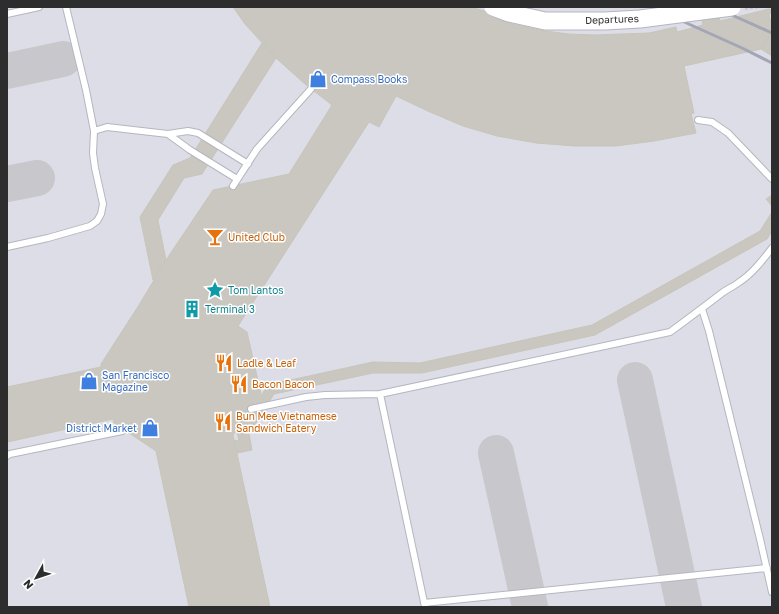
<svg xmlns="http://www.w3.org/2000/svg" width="779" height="614" font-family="'Golos Text',sans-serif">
  <rect width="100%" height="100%" fill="#ede9e1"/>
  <!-- airport -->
  <path fill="#dcdde6" d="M7 7H772V607H7Z"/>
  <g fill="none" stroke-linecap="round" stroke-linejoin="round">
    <!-- taxiway -->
    <path stroke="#c8c7cb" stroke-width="36" d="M7 71 63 59
      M7 184 37 178
      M635 380 684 607
      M496 453 530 607"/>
  </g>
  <!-- building -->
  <path fill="#c9c7bf" stroke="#c8c5bb" d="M233 7H471L488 12 490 17 512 24 539 30 568 34 595 35 649 33 676 27 677 32 703 25 701 14 717 10 720 21 769 9 772 10V13L769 14 772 28V33L761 49 684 66 694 113 691 114 696 133 654 141 616 146H575L536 143 497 136 463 126 430 112 396 96 379 127 369 122 238 326 247 332 261 394 233 435 270 607H189L156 451 114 423 113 419 7 442V387L101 367V364L139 305 166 260 213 190 289 174 332 105 305 84 276 58 245 24Z
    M772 33V56L761 49Z
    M262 43 276 58 202 174 184 178 158 220 166 260 153 280 140 217 173 165 190 158Z
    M772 195V206L766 199Z
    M772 212V231L767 239 595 335 422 373H373L274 394 249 434 252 450 237 453 234 441 239 440 237 432 268 385 373 362 420 363 592 325 760 231Z"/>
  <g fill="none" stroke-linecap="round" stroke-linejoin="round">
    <!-- lane casing -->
    <g stroke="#b5b6bf" stroke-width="8">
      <path id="lane" d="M7 14 39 7
        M698 120 712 122 728 133 772 179
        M94 131 107 127 168 134
        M237 179 190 150 168 134 188 131 198 133 248 164
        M233 186 257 149 311 89
        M7 247 48 238 90 226 97 221 101 214 103 204 95 168 93 153 94 131 86 90 66 7
        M702 309 709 331 760 539 772 592
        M251 409 306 397 325 395 380 394
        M7 456 10 454 122 431
        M424 603 767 568
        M425 607 380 394 670 332C688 319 705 306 722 293 727 289 733 287 738 283 752 274 762 261 772 248"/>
    </g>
    <!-- path -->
    <path stroke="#c8c8c8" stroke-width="2.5" stroke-dasharray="3 2" stroke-linecap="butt" d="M470 7 479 11
      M745 9 759 7
      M604 43 605 36"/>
    <!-- lane -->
    <use href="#lane" stroke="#fff" stroke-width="6"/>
    <!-- rail -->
    <path stroke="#a4a5b5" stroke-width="3" d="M651 7 742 48 772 63
      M714 7 772 33"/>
    <!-- secondary-bridge casing -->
    <g stroke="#b5b6bf" stroke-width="19" stroke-linecap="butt">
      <path id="secondary-bridge" d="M493 7 509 13 545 21H605L640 19 732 7"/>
    </g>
    <!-- secondary-bridge -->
    <use href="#secondary-bridge" stroke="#fff" stroke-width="17"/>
  </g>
  <!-- icons -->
  <defs>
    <g id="shop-bare" transform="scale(1.38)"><path d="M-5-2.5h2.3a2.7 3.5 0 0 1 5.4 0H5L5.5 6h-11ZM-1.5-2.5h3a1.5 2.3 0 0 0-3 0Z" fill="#3f7fe0" stroke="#fff" stroke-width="2.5" paint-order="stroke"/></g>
    <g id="bar-bare" transform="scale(1.38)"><path d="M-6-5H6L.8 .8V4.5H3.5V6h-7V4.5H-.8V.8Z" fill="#e8710a" stroke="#fff" stroke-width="2.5" paint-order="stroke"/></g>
    <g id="sight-bare" transform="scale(1.38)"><path d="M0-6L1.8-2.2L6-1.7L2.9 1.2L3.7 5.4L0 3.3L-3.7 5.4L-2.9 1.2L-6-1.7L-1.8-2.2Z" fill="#0f9aa8" stroke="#fff" stroke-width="2.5" paint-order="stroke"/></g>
    <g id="building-bare" transform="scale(1.38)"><path d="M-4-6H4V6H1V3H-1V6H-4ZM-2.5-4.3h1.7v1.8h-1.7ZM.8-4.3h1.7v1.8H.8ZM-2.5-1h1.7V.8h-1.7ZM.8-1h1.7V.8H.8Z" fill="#0f9aa8" stroke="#fff" stroke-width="2.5" paint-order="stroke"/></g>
    <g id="restaurant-bare" transform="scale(1.38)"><path d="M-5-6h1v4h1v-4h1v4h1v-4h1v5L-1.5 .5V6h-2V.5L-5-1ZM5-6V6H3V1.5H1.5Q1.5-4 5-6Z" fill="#e8710a" stroke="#fff" stroke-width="2.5" paint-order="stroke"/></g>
  </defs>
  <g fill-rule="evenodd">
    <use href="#shop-bare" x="318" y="79"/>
    <use href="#bar-bare" x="215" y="237"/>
    <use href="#sight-bare" x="215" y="290"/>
    <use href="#building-bare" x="192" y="309"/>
    <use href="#restaurant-bare" x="224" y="363"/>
    <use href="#shop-bare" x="89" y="381"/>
    <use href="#restaurant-bare" x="239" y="384"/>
    <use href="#restaurant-bare" x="223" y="422"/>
    <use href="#shop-bare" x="150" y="428"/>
  </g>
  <g text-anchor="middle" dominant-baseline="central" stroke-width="3" stroke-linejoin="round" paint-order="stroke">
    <!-- street labels -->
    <g font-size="10" fill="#2d2d2d" stroke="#fff">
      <text transform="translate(612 19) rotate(-2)">Departures</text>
    </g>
    <!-- shop labels -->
    <g font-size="10" fill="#366cbe" stroke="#fff" text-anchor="start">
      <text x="331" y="79">Compass Books</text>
      <text x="102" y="375">San Francisco<tspan x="102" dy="12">Magazine</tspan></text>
      <text x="137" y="428" text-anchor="end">District Market</text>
    </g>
    <!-- food labels -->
    <g font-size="10" fill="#c56008" stroke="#fff" text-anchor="start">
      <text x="228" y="237">United Club</text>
      <text x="237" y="363">Ladle &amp; Leaf</text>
      <text x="252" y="384">Bacon Bacon</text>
      <text x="236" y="416">Bun Mee Vietnamese<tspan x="236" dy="12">Sandwich Eatery</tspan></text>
    </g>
    <!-- culture labels -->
    <g font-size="10" fill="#0d838f" stroke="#fff" text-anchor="start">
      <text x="228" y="290">Tom Lantos</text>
      <text x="205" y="309">Terminal 3</text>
    </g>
  </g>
  <!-- border -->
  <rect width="779" height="614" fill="none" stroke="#2d2d2d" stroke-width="16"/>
  <!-- north arrow -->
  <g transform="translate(36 578) rotate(230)" stroke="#ffffff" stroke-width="3" paint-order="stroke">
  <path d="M0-3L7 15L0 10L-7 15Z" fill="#2d2d2d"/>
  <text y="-6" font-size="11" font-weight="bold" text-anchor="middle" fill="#2d2d2d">N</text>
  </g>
</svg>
